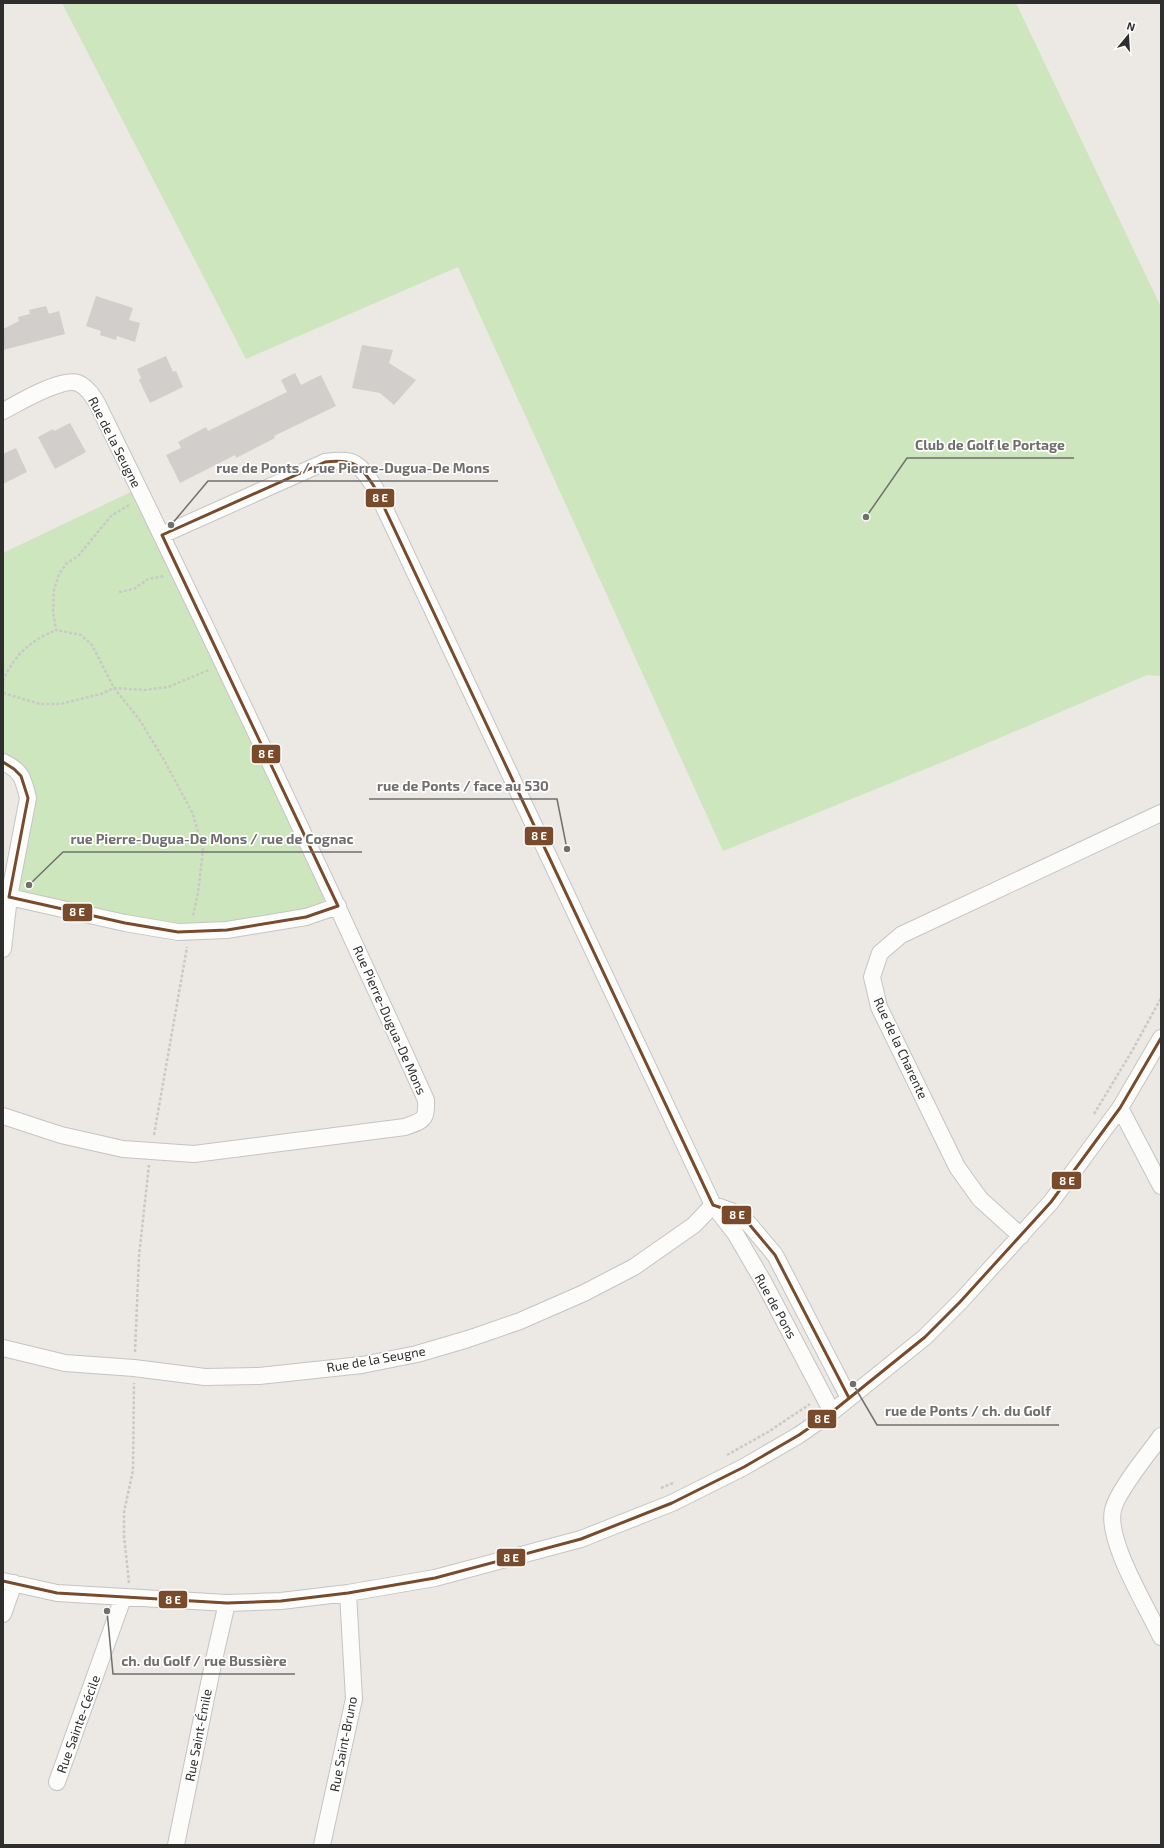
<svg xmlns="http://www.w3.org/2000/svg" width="1164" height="1848" font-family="'Exo 2',sans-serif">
  <rect width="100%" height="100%" fill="#ece8e4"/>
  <!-- green -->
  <path fill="#cee6be" d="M62 3H1016L1161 307V676L1147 675 955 757 723 851 458 267 246 359Z
    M139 488 338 906 189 932 9 897 28 798 3 762V553Z"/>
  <!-- building -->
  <path fill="#d1cecb" d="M96 296 133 308 129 320 140 323 135 342 117 336 116 340 100 335 101 331 86 326Z
    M46 306 49 314 59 311 65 334 3 350V329L19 321 18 317 30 314 29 310Z
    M362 345 393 350 389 363 416 380 394 405 380 393 352 388Z
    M166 356 173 372 176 371 183 387 150 403 139 380 141 378 137 369Z
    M295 373 301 385 321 375 336 406 274 436 275 438 236 458 235 455 180 483 166 455 181 448 178 442 206 427 208 431 287 392 281 380Z
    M70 423 86 452 55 469 38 437 53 429 54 431Z
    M16 448 27 472 3 484V454Z"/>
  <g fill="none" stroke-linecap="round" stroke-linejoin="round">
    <!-- minor casing -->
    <g stroke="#c5c4c5" stroke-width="18">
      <path id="minor" d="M3 411C19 403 61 377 78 383 87 387 92 395 97 403 210 633 320 866 426 1100 427 1121 423 1120 405 1127L194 1154 123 1149 61 1135 3 1116
        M162 535 325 462C356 458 359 463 375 488L713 1205 735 1233 763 1281 832 1412
        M3 762C22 771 23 778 28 798L9 897 3 949
        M9 897 125 923 178 932 227 930 306 917 338 906
        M1120 1108 1161 1186
        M714 1205 731 1211 749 1224 775 1255 849 1398
        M1021 1236 980 1199 957 1167 879 1007 872 977 880 953 901 935 1161 813
        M3 1348 65 1363 134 1368 205 1377 259 1376 362 1365 417 1354 468 1339 520 1321 584 1293 634 1267 694 1225 713 1205
        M1161 1436C1149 1453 1117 1491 1113 1510 1106 1541 1147 1607 1161 1637
        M3 1581 57 1593 227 1603 281 1601 348 1593 435 1578 581 1539 672 1503 744 1467 799 1435 832 1412 925 1337 960 1302 1051 1202 1120 1108 1161 1038
        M3 1614 14 1583
        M57 1782 123 1598
        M176 1845 213 1664 227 1603
        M322 1845 354 1699 348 1593"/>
    </g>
    <!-- path -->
    <path stroke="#c9c9c8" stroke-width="2.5" stroke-dasharray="3 2" stroke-linecap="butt" d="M129 505 111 516 79 555 66 564 59 574 54 590 53 612 56 630 81 635 92 645 114 688 139 719 164 760 193 814 203 850 198 893 193 916
      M119 592 134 589 148 579 165 576
      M3 681C14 655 30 641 56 630
      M3 693 40 704H60L101 694 114 688 145 690 168 687 209 670
      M1094 1114 1132 1051 1161 998
      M154 1135 187 947
      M135 1352 139 1256 149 1165
      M727 1455 768 1432 810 1404
      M661 1488 675 1482
      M129 1583 124 1536V1512L133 1470 134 1383"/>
    <!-- minor -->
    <use href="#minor" stroke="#fcfcfb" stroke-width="16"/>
    <!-- bus-1 casing -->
    <g stroke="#fff" stroke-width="6">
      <path id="bus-1" d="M3 762 14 769 21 776 28 798 9 897 125 923 178 932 227 930 306 917 338 906 162 535 325 462C354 459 360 464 375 488L713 1205 731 1211 749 1224 775 1255 849 1398
        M3 1581 57 1593 227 1603 281 1601 348 1593 435 1578 581 1539 672 1503 744 1467 799 1435 832 1412 925 1337 960 1302 1051 1202 1120 1108 1161 1038"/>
    </g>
    <!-- bus-1 -->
    <use href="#bus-1" stroke="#7a4b2a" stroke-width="3"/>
  </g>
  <g text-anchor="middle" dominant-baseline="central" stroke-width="3.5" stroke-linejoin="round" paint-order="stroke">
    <!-- street labels -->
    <g font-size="13" fill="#2e2e2e" stroke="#fff">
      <text transform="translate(115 442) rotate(63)">Rue de la Seugne</text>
      <text transform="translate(390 1020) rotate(66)">Rue Pierre-Dugua-De Mons</text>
      <text transform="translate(901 1048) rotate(65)">Rue de la Charente</text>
      <text transform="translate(776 1306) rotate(61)">Rue de Pons</text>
      <text transform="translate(376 1359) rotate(-10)">Rue de la Seugne</text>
      <text transform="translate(78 1724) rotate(-70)">Rue Sainte-Cécile</text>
      <text transform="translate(198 1735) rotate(-79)">Rue Saint-Émile</text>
      <text transform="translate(343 1744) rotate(-79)">Rue Saint-Bruno</text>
    </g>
  </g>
  <!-- callouts -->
  <path fill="none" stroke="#706f6e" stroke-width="1.5" d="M866 517L907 458H1074M171 525L208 481H498M567 849L557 799H369M29 885L63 852H362M853 1384L877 1425H1059M107 1611L113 1674H295"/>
  <g fill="#706f6e" stroke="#fff" stroke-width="1.5">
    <circle cx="866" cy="517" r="4"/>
    <circle cx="171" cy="525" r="4"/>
    <circle cx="567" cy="849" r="4"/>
    <circle cx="29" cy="885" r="4"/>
    <circle cx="853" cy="1384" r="4"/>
    <circle cx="107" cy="1611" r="4"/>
  </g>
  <g font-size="14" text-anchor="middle" font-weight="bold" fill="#706f6e" stroke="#fff" stroke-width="3.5" stroke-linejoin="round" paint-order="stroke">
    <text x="990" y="450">Club de Golf le Portage</text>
    <text x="353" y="473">rue de Ponts / rue Pierre-Dugua-De Mons</text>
    <text x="463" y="791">rue de Ponts / face au 530</text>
    <text x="212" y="844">rue Pierre-Dugua-De Mons / rue de Cognac</text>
    <text x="968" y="1416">rue de Ponts / ch. du Golf</text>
    <text x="204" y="1666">ch. du Golf / rue Bussière</text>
  </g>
  <g stroke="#fff" stroke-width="1.5">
    <rect x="365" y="488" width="30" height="20" rx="4" fill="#7a4b2a"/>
    <rect x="251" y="744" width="30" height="20" rx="4" fill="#7a4b2a"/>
    <rect x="524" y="826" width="30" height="20" rx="4" fill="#7a4b2a"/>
    <rect x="62" y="903" width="31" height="19" rx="4" fill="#7a4b2a"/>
    <rect x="1051" y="1171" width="31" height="19" rx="4" fill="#7a4b2a"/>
    <rect x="721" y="1205" width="31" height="20" rx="4" fill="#7a4b2a"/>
    <rect x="807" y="1409" width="30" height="20" rx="4" fill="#7a4b2a"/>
    <rect x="496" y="1548" width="30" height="19" rx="4" fill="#7a4b2a"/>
    <rect x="158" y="1590" width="30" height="19" rx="4" fill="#7a4b2a"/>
  </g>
  <g font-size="11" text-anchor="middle" font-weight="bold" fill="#fff">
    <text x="380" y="502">8 E</text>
    <text x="266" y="758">8 E</text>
    <text x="539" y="840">8 E</text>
    <text x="77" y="916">8 E</text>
    <text x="1067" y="1185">8 E</text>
    <text x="737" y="1219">8 E</text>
    <text x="822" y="1423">8 E</text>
    <text x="511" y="1562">8 E</text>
    <text x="173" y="1604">8 E</text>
  </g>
  <!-- border -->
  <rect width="1164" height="1848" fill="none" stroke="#2e2e2e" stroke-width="8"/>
  <!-- north arrow -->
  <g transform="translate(1128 36) rotate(18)" stroke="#ffffff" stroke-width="3" paint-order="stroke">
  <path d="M0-3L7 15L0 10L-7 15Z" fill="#2e2e2e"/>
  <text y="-6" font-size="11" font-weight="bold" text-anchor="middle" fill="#2e2e2e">N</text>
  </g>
</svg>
